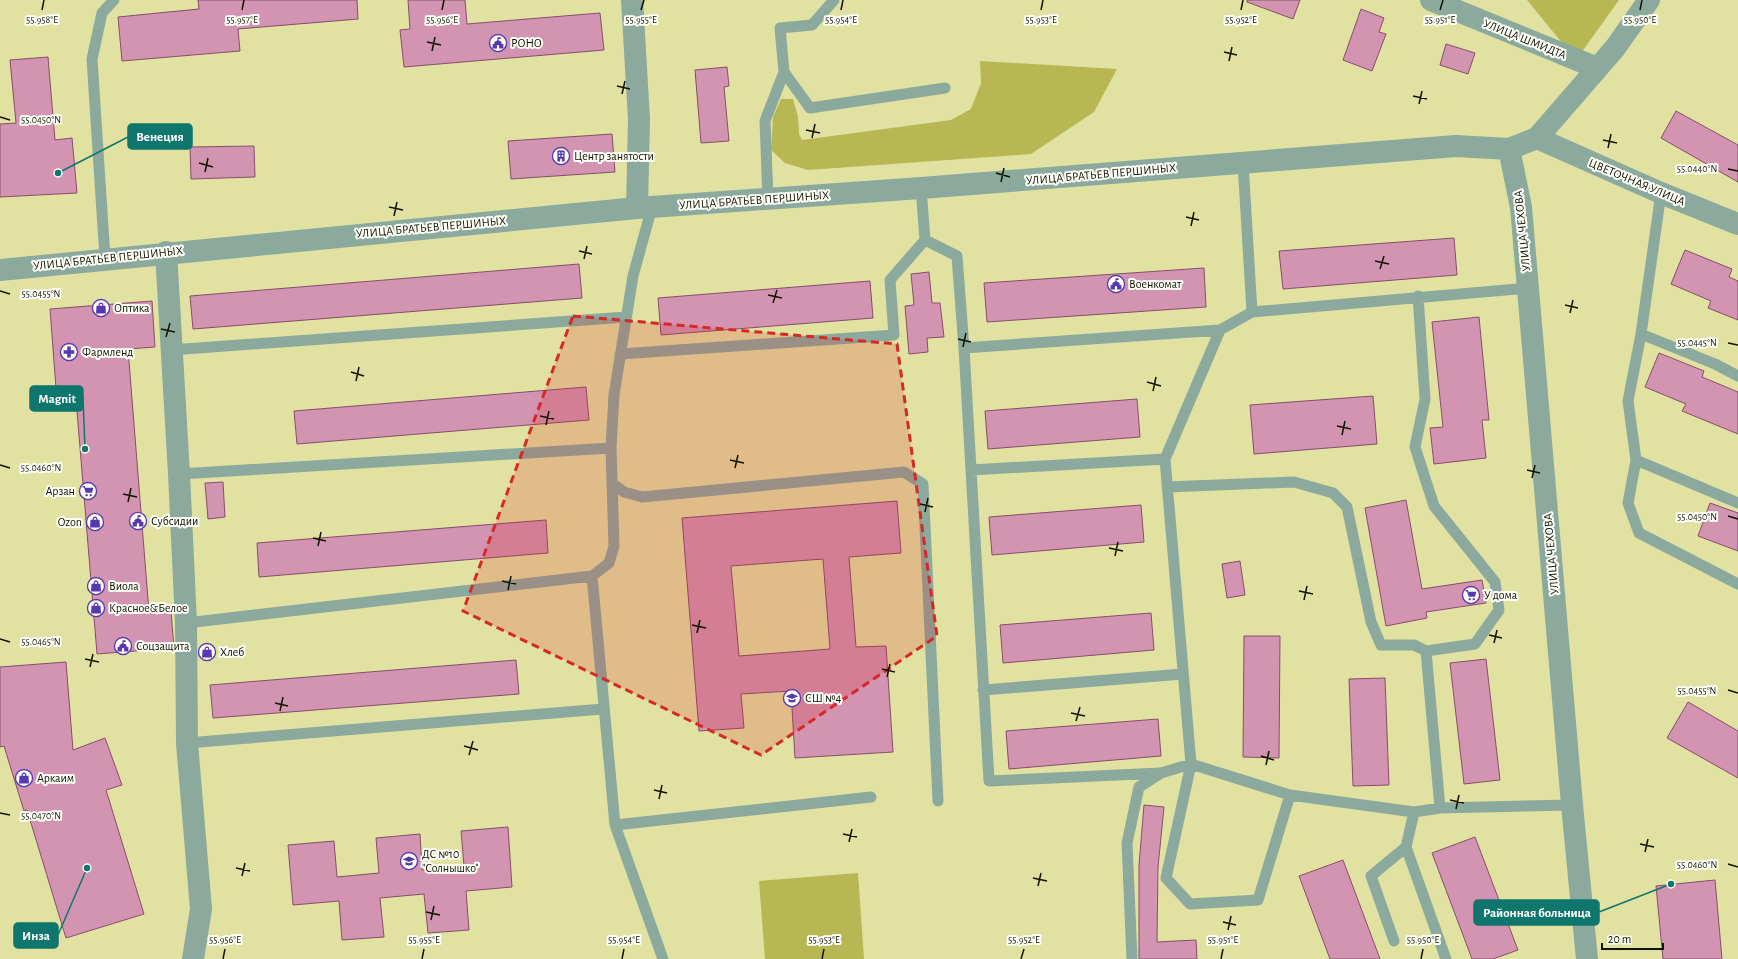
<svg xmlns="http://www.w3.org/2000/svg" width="1738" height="959" font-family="'Alegreya Sans',sans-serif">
  <rect width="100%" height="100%" fill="#e1e2a1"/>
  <!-- green -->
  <path fill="#b7b854" d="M1527 0H1619L1576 60Z
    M980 61 1117 69 1094 112 1031 154 808 170 785 163 771 150 773 117 781 99H793L798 116 799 134 802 140 951 120 971 109 981 83Z
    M858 873 864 959H765L759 881Z"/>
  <!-- building -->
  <path fill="#d294b1" stroke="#864e6a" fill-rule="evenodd" d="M198 0H357L358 19 238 29 240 51 122 61 118 17 199 9Z
    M408 0H465L467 24 600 13 604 50 404 67 400 30 410 29Z
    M1247 0H1300L1293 19 1247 2Z
    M1361 9 1384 18 1379 32 1386 34 1372 71 1343 60Z
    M1446 44 1475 53 1468 74 1440 65Z
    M48 57 55 140 72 138 77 193 0 197V124L16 123 10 60Z
    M727 67 729 86 724 87 729 141 701 143 695 70Z
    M1676 111 1738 145V182L1661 138Z
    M612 134 615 172 511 179 508 141Z
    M254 146 255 177 191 179 190 147Z
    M1454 238 1457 275 1283 289 1279 251Z
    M1685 250 1732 269 1729 277 1738 281V320L1708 308 1711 301 1671 284Z
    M579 264 582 298 193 329 190 296Z
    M1204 268 1206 307 987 322 984 283Z
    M929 272 932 303H940L944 337 927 338 928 352 909 354 905 306 914 305 911 274Z
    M870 281 873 318 661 335 658 298Z
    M152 301 155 347 128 349 149 612 171 611 174 648 97 654 76 399 57 401 50 309Z
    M1479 317 1489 420H1482L1486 458 1434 464 1430 428 1443 427 1432 322Z
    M1659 353 1704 371 1702 377 1738 392V434L1682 411 1686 404 1645 387Z
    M586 387 589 420 297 444 294 411Z
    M1373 396 1377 444 1254 454 1250 405Z
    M1137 399 1140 437 988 449 985 411Z
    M223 482 225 517 208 519 205 483Z
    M1406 500 1422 589 1482 580 1486 603 1426 612 1427 618 1386 626 1365 508Z
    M897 501 901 553 849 557 856 647 886 646 893 752 795 758 791 691 741 694 744 728 699 731 682 518ZM823 559 830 649 739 656 731 566Z
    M1710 503 1738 513V551L1698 536Z
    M1141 505 1144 542 992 555 989 517Z
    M546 520 548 553 259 577 257 543Z
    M1240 561 1245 595 1227 598 1222 564Z
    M1151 613 1154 650 1003 663 1000 625Z
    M1244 636H1280L1279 758 1243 757Z
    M1486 659 1500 780 1464 784 1450 663Z
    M516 660 519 694 213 718 210 685Z
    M66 662 73 750 105 738 122 785 106 790 144 914 66 938 27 810 24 811 4 746 0 747V667Z
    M1385 678 1389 785 1353 786 1349 679Z
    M1688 702 1738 731V778L1667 738Z
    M1158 719 1161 756 1009 769 1006 731Z
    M1144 805 1164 807 1158 867 1157 942 1196 940 1197 959H1139V865Z
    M508 827 512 887 466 891 469 930 428 933 424 894 380 898 384 937 342 940 339 901 293 905 288 845 334 841 337 877 379 873 376 838 420 834 422 870 464 866 461 831Z
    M1475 837 1518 950 1493 959H1472L1432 853Z
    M1343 860 1380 959H1330L1299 876Z
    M1715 880 1722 959H1663L1656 886Z"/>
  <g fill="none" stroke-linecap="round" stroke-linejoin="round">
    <!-- service -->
    <path stroke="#8baa9d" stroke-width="11" d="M834 0 812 25 780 28 784 72 810 108 945 88
      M1243 163 1252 312
      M1661 193 1641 334 1628 401 1636 460 1628 503 1639 533 1738 584
      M768 199 765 121 784 72
      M925 240 957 256 964 348 1220 330
      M105 258 92 59 102 13 114 0
      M1418 296 1425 399 1415 447 1434 506 1495 582 1499 610 1475 644 1426 651 1440 808
      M1641 334 1715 364 1738 376
      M964 348 989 781 1160 773
      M171 350 626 317
      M620 354 894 335 890 280 925 240 921 188
      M1636 460 1738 503
      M971 470 1165 459
      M179 474 611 448
      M613 484 624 492 642 497 904 472 923 484 938 801
      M1167 487 1294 482 1333 493 1347 507 1371 622 1381 645H1414L1426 651
      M592 576 615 825
      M186 623 592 576 609 563 614 546 611 448 614 395 633 276 652 207
      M983 690 1183 674
      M187 743 603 709
      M1290 795 1258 900 1190 904 1166 878 1191 764 1165 459 1220 330 1252 312 1528 288
      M1414 812 1406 847 1446 959
      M1394 941 1371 876 1406 847
      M663 959 615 825 871 797
      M1132 959 1127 843 1139 787 1161 773 1191 764 1290 795 1414 812 1440 808 1572 805"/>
    <!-- minor -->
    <path stroke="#8baa9d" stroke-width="22" d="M632 0 639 119 637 208
      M1431 0 1597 68
      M1537 138 1661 193 1738 224
      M1509 149 1537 138 1615 48 1649 0
      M166 252 179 474 186 623 187 743 201 909 193 959"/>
    <!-- tertiary -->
    <path stroke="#8baa9d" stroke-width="22" d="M0 270 637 208 921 188 1456 146 1509 149 1521 207 1572 805 1587 959"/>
  </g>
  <!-- marked area -->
  <path fill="#d62828" fill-opacity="0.2" stroke="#d62828" stroke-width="3" stroke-dasharray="8 5" stroke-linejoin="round" d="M573 316 897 344 937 636 761 755 463 611Z"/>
  <!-- ticks -->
  <path fill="none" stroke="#110" stroke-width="1.5" d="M42 10 44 0M242 10 244 0M442 10 444 0M641 10 644 0M841 10 843 0M1041 10 1043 0M1241 10 1243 0M1440 10 1443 0M1640 10 1642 0M427 42 441 45M432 51 435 37M1224 52 1237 55M1229 61 1232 47M617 86 630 89M622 94 625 81M1413 96 1427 99M1419 104 1422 91M0 117 10 120M806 130 820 133M812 138 815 124M1603 140 1617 143M1608 148 1611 134M199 163 213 167M1728 169 1738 171M205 172 208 158M996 173 1010 177M1001 182 1004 168M389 207 403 210M394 216 397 202M1186 217 1199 220M1191 226 1194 212M579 251 592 254M584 259 587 246M1375 261 1389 264M1380 269 1384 256M0 291 10 294M768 295 782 298M773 303 777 290M1565 305 1578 308M1570 313 1573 300M161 329 175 332M166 337 170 323M958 339 971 342M1728 343 1738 345M963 347 966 333M351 372 364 376M356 381 359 367M1147 382 1161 386M1153 391 1156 377M540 416 554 419M546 425 549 411M1337 426 1351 429M1342 435 1345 421M730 460 744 463M0 465 10 468M735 468 738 455M1527 470 1540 473M1532 478 1535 465M123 494 137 497M128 502 131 488M920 504 933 507M925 512 928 498M1728 516 1738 519M313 538 326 541M318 546 321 532M1109 548 1123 551M1115 556 1118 542M502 581 516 584M508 590 511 576M1299 591 1313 594M1304 600 1307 586M692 625 706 628M697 633 700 620M1489 635 1502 638M0 639 10 642M1494 643 1497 630M85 659 99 662M90 667 93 654M882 669 895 672M887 677 890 664M1728 690 1738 693M275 703 288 706M280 711 283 697M1071 713 1085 716M1076 721 1080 707M464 746 478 750M469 755 473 741M1261 756 1274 760M1266 765 1269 751M654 790 667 793M659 799 662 785M1450 800 1464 803M1456 809 1459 795M0 813 10 815M843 834 857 837M849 842 852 829M1640 844 1654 847M1645 852 1648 839M1728 864 1738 867M236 868 250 871M242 876 245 863M1033 878 1047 881M1038 886 1041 873M426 912 440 915M431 920 434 906M1223 922 1236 925M1228 930 1231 916M223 959 225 949M422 959 424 949M622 959 624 949M822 959 824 949M1021 959 1024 949M1221 959 1223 949M1421 959 1423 949"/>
  <!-- icons -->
  <defs>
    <g id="civic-ring" transform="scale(0.9)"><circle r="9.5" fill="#fefff8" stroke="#5838b0" stroke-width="1.5"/><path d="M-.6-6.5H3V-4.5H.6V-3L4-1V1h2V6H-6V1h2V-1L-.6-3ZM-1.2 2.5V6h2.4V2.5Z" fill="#5838b0"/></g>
    <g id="building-ring" transform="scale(0.9)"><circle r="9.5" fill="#fefff8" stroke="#5838b0" stroke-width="1.5"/><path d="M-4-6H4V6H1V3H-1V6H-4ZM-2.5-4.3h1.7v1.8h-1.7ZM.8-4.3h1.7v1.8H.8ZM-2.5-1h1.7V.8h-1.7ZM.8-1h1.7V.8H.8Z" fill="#5838b0"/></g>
    <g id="shop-ring" transform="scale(0.9)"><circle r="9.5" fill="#fefff8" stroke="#5838b0" stroke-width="1.5"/><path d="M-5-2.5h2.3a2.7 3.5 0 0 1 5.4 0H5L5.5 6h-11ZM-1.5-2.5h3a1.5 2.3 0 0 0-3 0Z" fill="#5838b0"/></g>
    <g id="pharmacy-ring" transform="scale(0.9)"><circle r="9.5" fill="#fefff8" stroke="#5838b0" stroke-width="1.5"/><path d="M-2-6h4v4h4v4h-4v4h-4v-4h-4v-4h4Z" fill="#5838b0"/></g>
    <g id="supermarket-ring" transform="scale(0.9)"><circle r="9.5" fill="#fefff8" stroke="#5838b0" stroke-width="1.5"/><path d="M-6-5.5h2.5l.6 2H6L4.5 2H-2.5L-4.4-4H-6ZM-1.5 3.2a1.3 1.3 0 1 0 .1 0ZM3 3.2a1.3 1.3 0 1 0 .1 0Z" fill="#5838b0"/></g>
    <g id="school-ring" transform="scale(0.9)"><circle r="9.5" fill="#fefff8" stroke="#5838b0" stroke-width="1.5"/><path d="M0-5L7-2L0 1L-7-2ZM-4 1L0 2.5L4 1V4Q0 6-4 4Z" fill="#5838b0"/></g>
  </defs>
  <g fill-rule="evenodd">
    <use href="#civic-ring" x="498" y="43"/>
    <use href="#building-ring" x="561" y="156"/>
    <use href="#civic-ring" x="1116" y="284"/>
    <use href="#shop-ring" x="101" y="308"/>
    <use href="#pharmacy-ring" x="69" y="352"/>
    <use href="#supermarket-ring" x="88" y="491"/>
    <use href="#civic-ring" x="138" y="521"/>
    <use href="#shop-ring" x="95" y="522"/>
    <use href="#shop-ring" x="96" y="586"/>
    <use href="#supermarket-ring" x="1471" y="595"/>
    <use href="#shop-ring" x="96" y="608"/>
    <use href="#civic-ring" x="123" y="646"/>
    <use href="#shop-ring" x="207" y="652"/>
    <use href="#school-ring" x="792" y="698"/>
    <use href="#shop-ring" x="24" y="778"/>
    <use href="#school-ring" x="409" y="861"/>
  </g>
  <g text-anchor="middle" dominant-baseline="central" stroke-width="4" stroke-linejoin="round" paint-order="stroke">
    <!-- street labels -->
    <g font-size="12" fill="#110" stroke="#fefff8">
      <text transform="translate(1525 39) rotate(22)">УЛИЦА ШМИДТА</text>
      <text transform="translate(1101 174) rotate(-5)">УЛИЦА БРАТЬЕВ ПЕРШИНЫХ</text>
      <text transform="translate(1637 182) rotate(23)">ЦВЕТОЧНАЯ УЛИЦА</text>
      <text transform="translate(754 200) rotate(-4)">УЛИЦА БРАТЬЕВ ПЕРШИНЫХ</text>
      <text transform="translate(431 227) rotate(-5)">УЛИЦА БРАТЬЕВ ПЕРШИНЫХ</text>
      <text transform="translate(1522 231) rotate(-96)">УЛИЦА ЧЕХОВА</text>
      <text transform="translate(108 258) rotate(-6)">УЛИЦА БРАТЬЕВ ПЕРШИНЫХ</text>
      <text transform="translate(1551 554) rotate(-95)">УЛИЦА ЧЕХОВА</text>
    </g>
    <!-- poi labels -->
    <g font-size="12" fill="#110" stroke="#fefff8" text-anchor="start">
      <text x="511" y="43">РОНО</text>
      <text x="574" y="156">Центр занятости</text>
      <text x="1129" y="284">Военкомат</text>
      <text x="114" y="308">Оптика</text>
      <text x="82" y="352">Фармленд</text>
      <text x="75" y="491" text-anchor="end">Арзан</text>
      <text x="151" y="521">Субсидии</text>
      <text x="82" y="522" text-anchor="end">Ozon</text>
      <text x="109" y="586">Виола</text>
      <text x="1484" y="595">У дома</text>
      <text x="109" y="608">Красное&amp;Белое</text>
      <text x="136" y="646">Соцзащита</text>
      <text x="220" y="652">Хлеб</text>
      <text x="805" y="698">СШ №4</text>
      <text x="37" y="778">Аркаим</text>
      <text x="422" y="854">ДС №10<tspan x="422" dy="14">"Солнышко"</tspan></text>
    </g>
  </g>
  <g font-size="10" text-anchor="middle" fill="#110" stroke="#fefff8" stroke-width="4" stroke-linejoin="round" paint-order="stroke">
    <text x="42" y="23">55.958°E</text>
    <text x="242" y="23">55.957°E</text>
    <text x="442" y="23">55.956°E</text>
    <text x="641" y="23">55.955°E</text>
    <text x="841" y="23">55.954°E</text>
    <text x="1041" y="23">55.953°E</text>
    <text x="1241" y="23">55.952°E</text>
    <text x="1440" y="23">55.951°E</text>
    <text x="1640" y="23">55.950°E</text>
    <text x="41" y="123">55.0450°N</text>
    <text x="1697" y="172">55.0440°N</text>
    <text x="41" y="297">55.0455°N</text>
    <text x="1697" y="346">55.0445°N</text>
    <text x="41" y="471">55.0460°N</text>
    <text x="1697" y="520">55.0450°N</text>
    <text x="41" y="645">55.0465°N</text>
    <text x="1697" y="694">55.0455°N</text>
    <text x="41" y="819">55.0470°N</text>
    <text x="1697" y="868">55.0460°N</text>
    <text x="225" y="943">55.956°E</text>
    <text x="424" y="943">55.955°E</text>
    <text x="624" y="943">55.954°E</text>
    <text x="824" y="943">55.953°E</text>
    <text x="1024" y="943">55.952°E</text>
    <text x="1223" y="943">55.951°E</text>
    <text x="1423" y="943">55.950°E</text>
  </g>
  <!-- callouts -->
  <path fill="none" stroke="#0f766e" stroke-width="1.5" d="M58 173L128 137M85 449L83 398M1671 884L1599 912M87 868L58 935"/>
  <g fill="#0f766e" stroke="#fefff8" stroke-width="1.5">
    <circle cx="58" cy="173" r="4"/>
    <circle cx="85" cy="449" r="4"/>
    <circle cx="1671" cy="884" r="4"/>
    <circle cx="87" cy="868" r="4"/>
  </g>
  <g fill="#0f766e" stroke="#0f766e" stroke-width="1.5">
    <rect x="128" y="124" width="64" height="25" rx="4"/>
    <rect x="30" y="386" width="53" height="25" rx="4"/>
    <rect x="1474" y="900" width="125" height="25" rx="4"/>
    <rect x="14" y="923" width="44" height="25" rx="4"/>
  </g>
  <g font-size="13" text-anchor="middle" font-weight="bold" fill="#fff">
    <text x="160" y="141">Венеция</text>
    <text x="57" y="403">Magnit</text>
    <text x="1537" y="917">Районная больница</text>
    <text x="36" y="940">Инза</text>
  </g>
  <!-- scale -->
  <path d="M1602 943v6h61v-6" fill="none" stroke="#111100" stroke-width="2"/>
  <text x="1608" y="943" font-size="12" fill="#111100" stroke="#fefff8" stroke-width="3" paint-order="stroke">20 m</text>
</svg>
